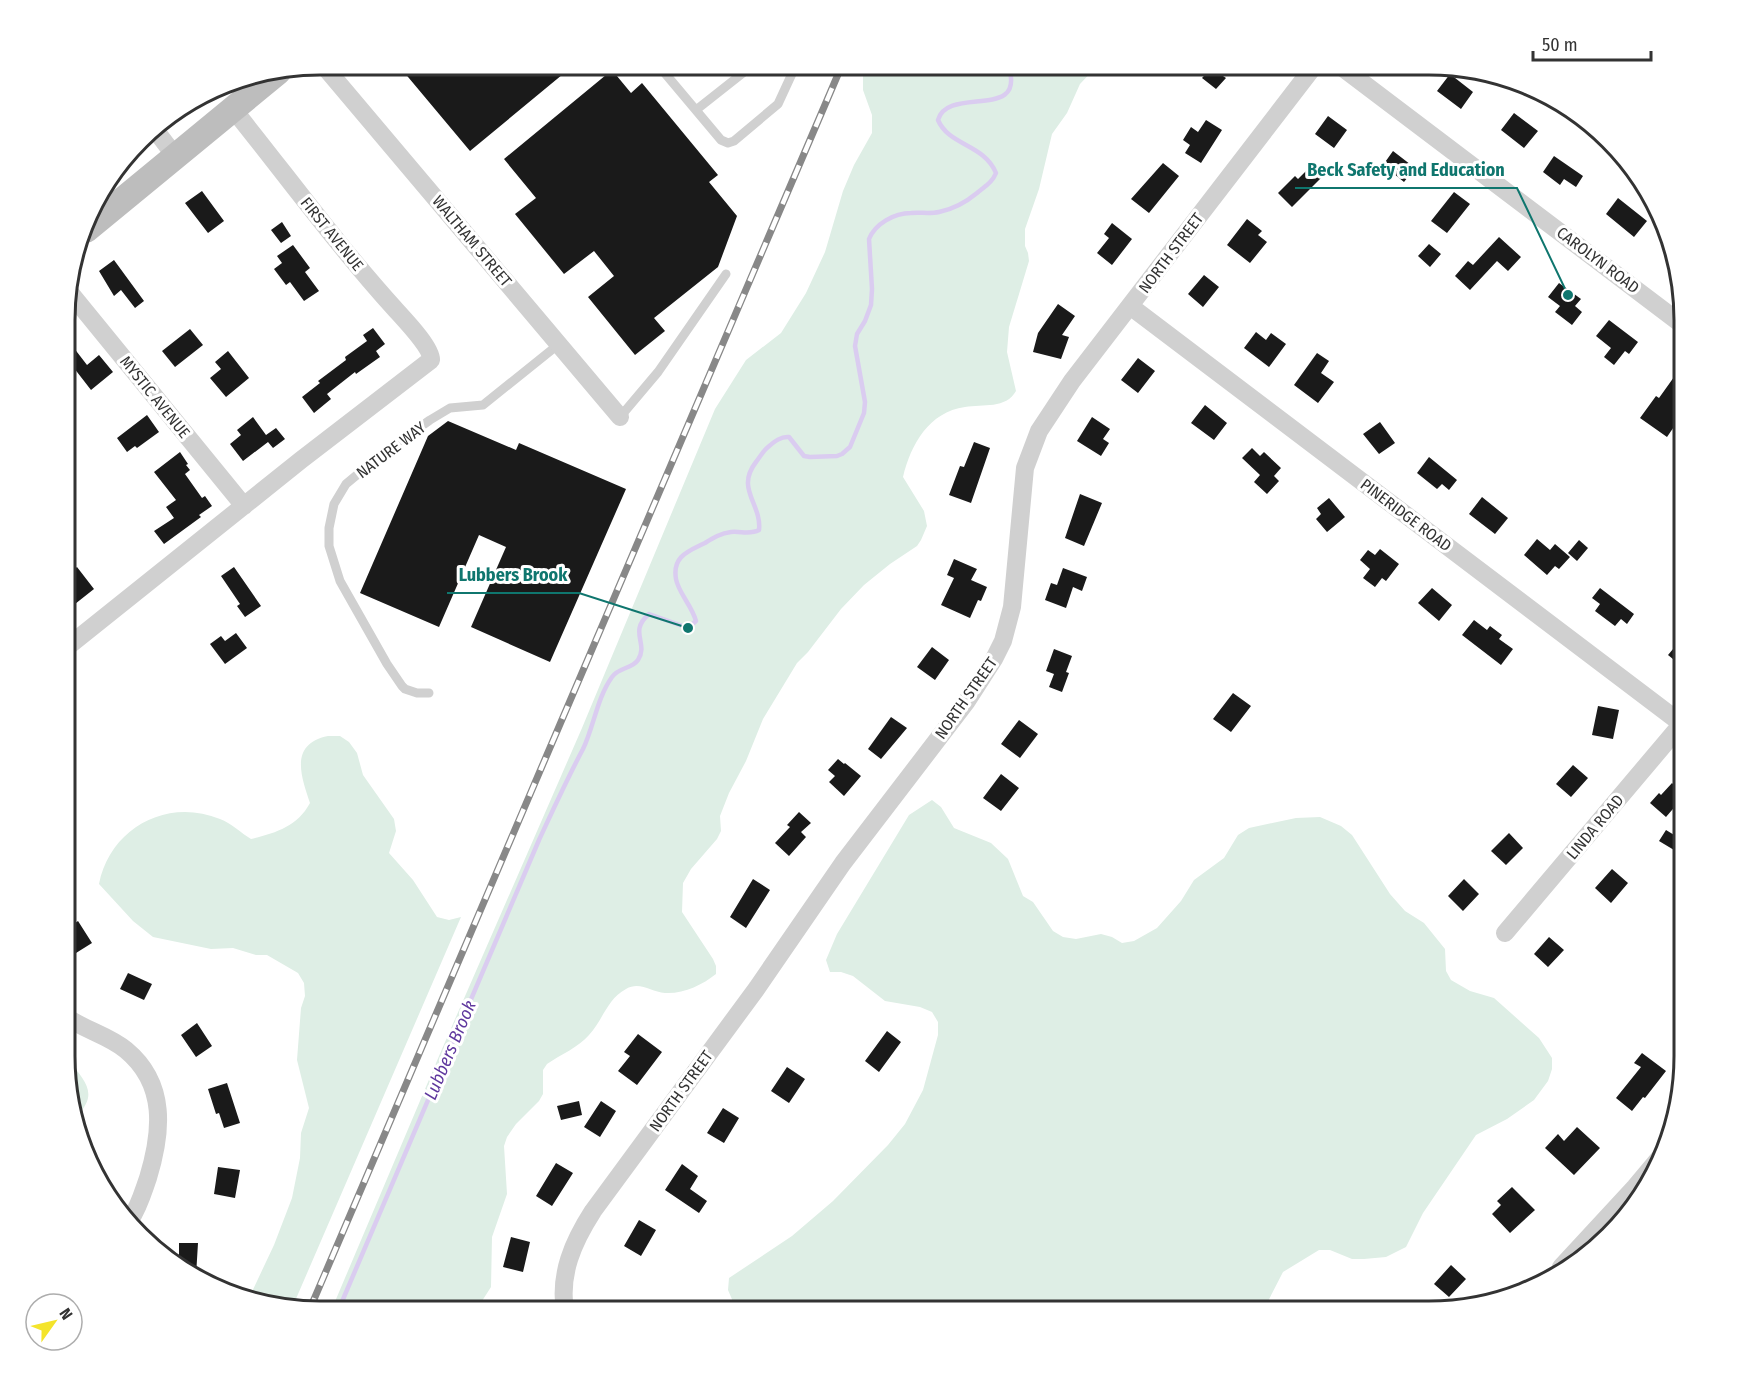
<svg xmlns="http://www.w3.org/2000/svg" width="1749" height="1376" font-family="'Fira Sans Condensed',sans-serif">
  <rect width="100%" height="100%" fill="#fff"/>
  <!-- green -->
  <path fill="#deeee5" d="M863 65H1098L1080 84 1067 113 1052 134 1039 189 1025 229V246L1028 253 1029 261 1009 327 1007 352 1016 391C1006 409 983 404 965 407 929 412 911 444 903 477L924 511 927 526 921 540 917 546 890 564 864 585 841 609 808 652 797 663 763 719 746 761 729 793 720 816 721 831 717 839 691 869 683 883 682 912 713 959 716 966V974C702 985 684 994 665 993 651 992 640 981 626 989 607 999 603 1020 589 1035 579 1047 560 1055 547 1064L543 1070V1094L539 1101 516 1124 507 1137 504 1146 507 1194 492 1237 491 1287 482 1301V1311H331L442 1049 582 728 715 409 746 360 781 333 806 293 825 252 843 191 854 165 872 133V115L863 90Z
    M328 736H340L349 742 357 753 363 775 394 819 396 831 389 853 413 880 437 917 449 920 461 917 292 1308 249 1298 274 1245 292 1198 300 1158 301 1133 309 1108 297 1060 301 1008 305 996 304 983 298 973 267 955H256L233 948 211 949 153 937 133 921 99 884C110 828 167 797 220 819 231 823 241 833 251 839 275 833 297 827 310 803 301 776 289 744 328 736Z
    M932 800 941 807 954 828 991 843 1008 859 1023 896 1033 902 1053 931 1063 937 1076 939 1101 934 1112 937 1122 943 1134 941 1157 928 1181 901 1194 880 1224 858 1238 835 1249 828 1296 818 1320 817 1341 826 1352 835 1390 894 1405 911 1424 923 1445 949 1446 971 1451 980 1470 991 1494 998 1539 1038 1552 1058V1069L1548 1081 1534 1100 1507 1119 1476 1135 1423 1213 1406 1247 1386 1257 1364 1259H1352L1330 1250H1319L1283 1272 1263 1311H737L728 1290 729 1278 792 1236 833 1201 888 1145 905 1124 923 1090 938 1035V1022L932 1012 920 1007 885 1001 853 976 841 972H830L826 960 837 934 909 815Z
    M65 1057 69 1060C85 1082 99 1093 77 1116L65 1073Z"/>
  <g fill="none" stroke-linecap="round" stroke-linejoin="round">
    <!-- stream -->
    <path stroke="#daccf0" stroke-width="4.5" d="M338 1311 539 840C553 810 567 779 583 749 594 726 597 698 612 677 619 667 632 669 638 660 649 643 628 632 649 614L688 628 696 621C692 606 678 592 676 579 672 556 689 551 705 543 713 538 721 533 731 532 741 531 750 535 759 530 762 504 735 489 756 462 760 457 763 451 768 447 774 442 781 436 789 437L804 456 810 457 837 456 842 454 850 447 864 413 865 402 855 346 857 334 865 321 871 305 872 289 869 239C875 224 894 213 911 213 920 212 930 214 939 212 954 209 965 203 977 193 985 186 992 183 996 173 984 144 949 146 938 120 948 85 1028 122 1008 65"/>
  </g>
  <!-- building -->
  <path fill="#1a1a1a" d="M398 65H574L470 151Z
    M1214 65H1233L1223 76 1226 78 1216 89 1202 78Z
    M612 70 631 93 642 83 718 175 709 182 737 216 718 267 654 318 665 331 635 355 588 297 614 276 594 251 564 274 515 214 536 198 504 159Z
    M1450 74 1473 92 1461 109 1437 91Z
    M1514 113 1538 131 1524 148 1501 130Z
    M1328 116 1347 130 1334 148 1315 134Z
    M1206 120 1222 130 1201 163 1185 153 1190 145 1183 140 1191 127 1198 132Z
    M1393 151 1415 168 1404 182 1383 165Z
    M1554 156 1583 176 1576 187 1564 179 1560 185 1543 172Z
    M1163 163 1179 176 1149 213 1131 199Z
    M1311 166 1322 177 1292 207 1278 193 1295 176 1298 179Z
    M202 191 224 221 208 233 185 203Z
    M1454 192 1470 204 1447 233 1431 221Z
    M1618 198 1647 221 1634 237 1606 214Z
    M1247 219 1262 231 1258 235 1267 242 1250 263 1227 245Z
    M282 222 291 236 281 243 271 230Z
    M1112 223 1132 239 1112 265 1097 253 1109 238 1104 234Z
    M1499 237 1521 257 1508 271 1497 261 1470 290 1455 276 1468 261 1473 265Z
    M1429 244 1441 254 1430 267 1418 256Z
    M293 245 310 268 305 272 319 291 304 301 290 282 286 285 274 269 282 263 277 256Z
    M114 260 144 301 135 308 121 290 114 296 99 271Z
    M1204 275 1219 287 1203 307 1188 294Z
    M1559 283 1581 299 1575 306 1582 312 1572 325 1555 312 1560 306 1548 297Z
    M1058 304 1075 316 1062 335 1069 337 1061 359 1033 352 1038 333Z
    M1609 320 1638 342 1629 354 1625 351 1614 365 1604 357 1611 348 1596 336Z
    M373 328 385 344 376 351 380 357 356 374 355 372 327 394 331 399 314 413 302 397 320 383 318 381 346 360 345 357 367 341 363 335Z
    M190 329 203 345 175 367 162 351Z
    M1256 332 1266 340 1271 333 1286 344 1269 367 1244 348Z
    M67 339 87 365 99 355 113 372 91 390 67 359Z
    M228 351 249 378 226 397 210 378 221 369 215 362Z
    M1317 353 1329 361 1321 373 1334 382 1318 403 1294 385Z
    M1138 358 1155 371 1138 393 1121 380Z
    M1684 363V412L1667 437 1640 418 1656 396 1659 398Z
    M1205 405 1227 423 1214 440 1191 423Z
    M147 415 159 432 137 448 135 446 127 452 117 438Z
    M253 417 266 435 276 428 285 439 273 448 268 442 243 461 230 444 241 435 237 430Z
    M1092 417 1110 429 1103 439 1109 443 1101 456 1077 441Z
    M448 421 516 450 519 443 626 489 550 662 471 627 506 547 479 535 439 627 360 593 428 436Z
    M1380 422 1395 443 1379 454 1363 434Z
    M974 442 990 448 971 503 949 495 960 466 964 467Z
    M1252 448 1260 456 1264 452 1281 468 1274 476 1279 481 1267 494 1254 482 1260 475 1242 458Z
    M180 452 188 464 186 465 190 470 185 474 202 498 205 496 212 506 199 515 201 517 164 544 154 531 174 518 166 507 176 500 154 472Z
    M1429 457 1457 480 1449 490 1442 484 1437 489 1417 473Z
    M1080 494 1102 503 1084 546 1065 538Z
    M1482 497 1508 518 1495 534 1469 514Z
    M1329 498 1345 517 1327 532 1316 519 1321 514 1317 508Z
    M1537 539 1550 550 1555 544 1570 557 1559 569 1555 566 1547 575 1524 555Z
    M1579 540 1588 548 1577 561 1568 553Z
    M1380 549 1399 564 1386 581 1382 578 1375 587 1363 578 1370 569 1360 560 1368 550 1375 555Z
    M954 559 977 569 971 580 987 587 981 601 978 600 970 618 941 605 954 578 947 575Z
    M77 567 94 589 75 604 66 593V576Z
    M234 567 261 606 245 617 237 606 240 604 221 576Z
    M1063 568 1087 577 1082 591 1073 587 1066 608 1045 600 1051 583 1057 585Z
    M1432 588 1452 605 1439 621 1418 603Z
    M1600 588 1634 614 1627 624 1621 619 1615 626 1595 611 1600 604 1592 598Z
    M1474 620 1487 630 1490 626 1502 635 1499 639 1513 649 1501 665 1462 635Z
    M236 633 247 648 225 664 210 644 221 636 225 641Z
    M1684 636V668L1668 655Z
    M932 647 949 660 935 680 917 667Z
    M1054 649 1072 656 1066 672 1069 673 1062 692 1049 687 1054 674 1046 671Z
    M1233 693 1251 706 1231 732 1213 719Z
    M1598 706 1619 710 1613 739 1592 735Z
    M891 717 907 728 881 759 868 749Z
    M1019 720 1038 734 1020 758 1001 744Z
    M838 759 844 764 845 763 861 776 844 796 829 782 835 776 828 770Z
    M1573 765 1588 778 1571 797 1556 784Z
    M1001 774 1019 788 1001 811 983 798Z
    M1672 783 1684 796 1666 817 1650 803 1659 793 1661 795Z
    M799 812 811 823 801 832 806 837 789 856 775 843 790 827 787 825Z
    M1666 830 1684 841V845L1679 853 1659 841Z
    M1509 833 1523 848 1506 865 1491 851Z
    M1612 869 1628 883 1611 903 1595 888Z
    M753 879 770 890 746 928 730 917Z
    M1464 879 1479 894 1463 911 1448 896Z
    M78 921 92 943 76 953 65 937V930Z
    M1549 937 1564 950 1548 967 1534 954Z
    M128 973 152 984 144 1000 120 989Z
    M197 1023 212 1046 196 1057 181 1035Z
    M887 1031 901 1042 879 1072 865 1061Z
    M638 1034 662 1052 637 1085 618 1071 630 1056 624 1052Z
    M1642 1053 1666 1071 1645 1098 1643 1097 1632 1111 1616 1098 1641 1067 1634 1063Z
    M787 1067 805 1079 789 1103 771 1091Z
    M227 1083 240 1123 224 1128 219 1113 216 1114 208 1089Z
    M579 1101 582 1115 561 1120 557 1106Z
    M601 1101 616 1111 600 1137 584 1127Z
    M723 1108 739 1118 724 1143 707 1133Z
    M1577 1127 1600 1148 1574 1175 1545 1148 1558 1134 1564 1141Z
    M556 1163 573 1173 552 1206 536 1196Z
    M682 1164 698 1176 690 1189 707 1201 699 1213 665 1190Z
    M218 1167 240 1170 235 1198 214 1194Z
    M1512 1187 1535 1210 1510 1233 1492 1214 1501 1205 1497 1201Z
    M639 1220 656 1230 641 1256 624 1246Z
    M511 1237 530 1242 523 1272 503 1267Z
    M179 1243H198L196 1276 179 1265Z
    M1451 1265 1466 1279 1449 1297 1434 1284Z"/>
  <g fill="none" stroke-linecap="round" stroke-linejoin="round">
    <!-- lane -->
    <path stroke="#d0d0d0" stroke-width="9" d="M658 65 721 140 728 143 734 141 778 104 796 65
      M696 110 753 65
      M620 417 658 372 726 274
      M429 693H417L405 689 402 686 387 664 340 581 329 546V528L334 504 346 484 382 454 430 420 450 408 483 405 559 344"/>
    <!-- street -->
    <path stroke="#d0d0d0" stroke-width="18" d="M323 65 620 417
      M1339 65 1684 326
      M153 127 175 156
      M67 289 244 506
      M1130 306 1682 724
      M66 648 301 460 431 360C432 348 404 319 395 309 337 245 287 176 233 109
      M1505 933 1684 721
      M65 1016C84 1030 108 1035 126 1050 167 1084 162 1132 148 1178 143 1192 139 1207 130 1220
      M1561 1267 1635 1187 1666 1150
      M565 1311C559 1274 573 1242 593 1211L757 988 843 863 967 701 994 659 1003 641 1012 607 1025 468 1039 431 1072 381 1315 65"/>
    <!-- secondary -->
    <path stroke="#bdbdbd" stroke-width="26" d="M86 230 278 72"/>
    <!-- rail casing -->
    <g stroke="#888" stroke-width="7">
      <path id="rail" d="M309 1311 842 65"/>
    </g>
    <!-- rail -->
    <use href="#rail" stroke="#fff" stroke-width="4.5" stroke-dasharray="14" stroke-linecap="butt"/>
  </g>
  <g text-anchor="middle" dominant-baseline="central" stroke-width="6" stroke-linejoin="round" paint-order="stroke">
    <!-- street labels -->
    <g font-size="16" fill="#333" stroke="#fff">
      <text transform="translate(332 234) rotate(51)">FIRST AVENUE</text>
      <text transform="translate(472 241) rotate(50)">WALTHAM STREET</text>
      <text transform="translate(1171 253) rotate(-53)">NORTH STREET</text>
      <text transform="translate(1598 260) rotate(37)">CAROLYN ROAD</text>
      <text transform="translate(155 397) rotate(51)">MYSTIC AVENUE</text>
      <text transform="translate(391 450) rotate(-37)">NATURE WAY</text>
      <text transform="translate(1406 515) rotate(37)">PINERIDGE ROAD</text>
      <text transform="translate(966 698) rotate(-55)">NORTH STREET</text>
      <text transform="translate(1595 827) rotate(-50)">LINDA ROAD</text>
      <text transform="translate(681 1091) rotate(-54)">NORTH STREET</text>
    </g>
    <!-- water labels -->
    <g font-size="18" font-style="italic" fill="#5f389e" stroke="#fff">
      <text transform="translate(450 1050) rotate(-67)">Lubbers Brook</text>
    </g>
  </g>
  <!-- crop -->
  <path d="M0 0H1749V1376H0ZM320 75H1429A245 245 0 0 1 1674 320V1056A245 245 0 0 1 1429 1301H320A245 245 0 0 1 75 1056V320A245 245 0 0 1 320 75Z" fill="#fff" fill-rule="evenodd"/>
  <path fill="none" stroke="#333" stroke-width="3" d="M320 75H1429A245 245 0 0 1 1674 320V1056A245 245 0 0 1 1429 1301H320A245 245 0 0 1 75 1056V320A245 245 0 0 1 320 75Z"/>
  <!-- callouts -->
  <path fill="none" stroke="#0f766e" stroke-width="2" d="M1568 295L1517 188H1295M688 628L579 593H447"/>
  <g fill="#0f766e" stroke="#fff" stroke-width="2">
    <circle cx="1568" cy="295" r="6"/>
    <circle cx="688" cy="628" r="6"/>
  </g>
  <g font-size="18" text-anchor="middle" font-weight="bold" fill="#0f766e" stroke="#fff" stroke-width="6" stroke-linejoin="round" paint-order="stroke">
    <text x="1406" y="176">Beck Safety and Education</text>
    <text x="513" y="581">Lubbers Brook</text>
  </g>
  <!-- north arrow -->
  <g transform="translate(54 1322) rotate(56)"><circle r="28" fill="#ffffff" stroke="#adadad" stroke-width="1.5"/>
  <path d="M0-4.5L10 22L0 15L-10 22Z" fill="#f4e42b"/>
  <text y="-9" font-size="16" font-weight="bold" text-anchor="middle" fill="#333333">N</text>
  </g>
  <!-- scale -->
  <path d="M1533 51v9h118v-9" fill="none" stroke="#333333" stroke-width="3"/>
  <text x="1542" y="51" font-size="18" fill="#333333" stroke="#ffffff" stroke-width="4.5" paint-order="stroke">50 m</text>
</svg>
